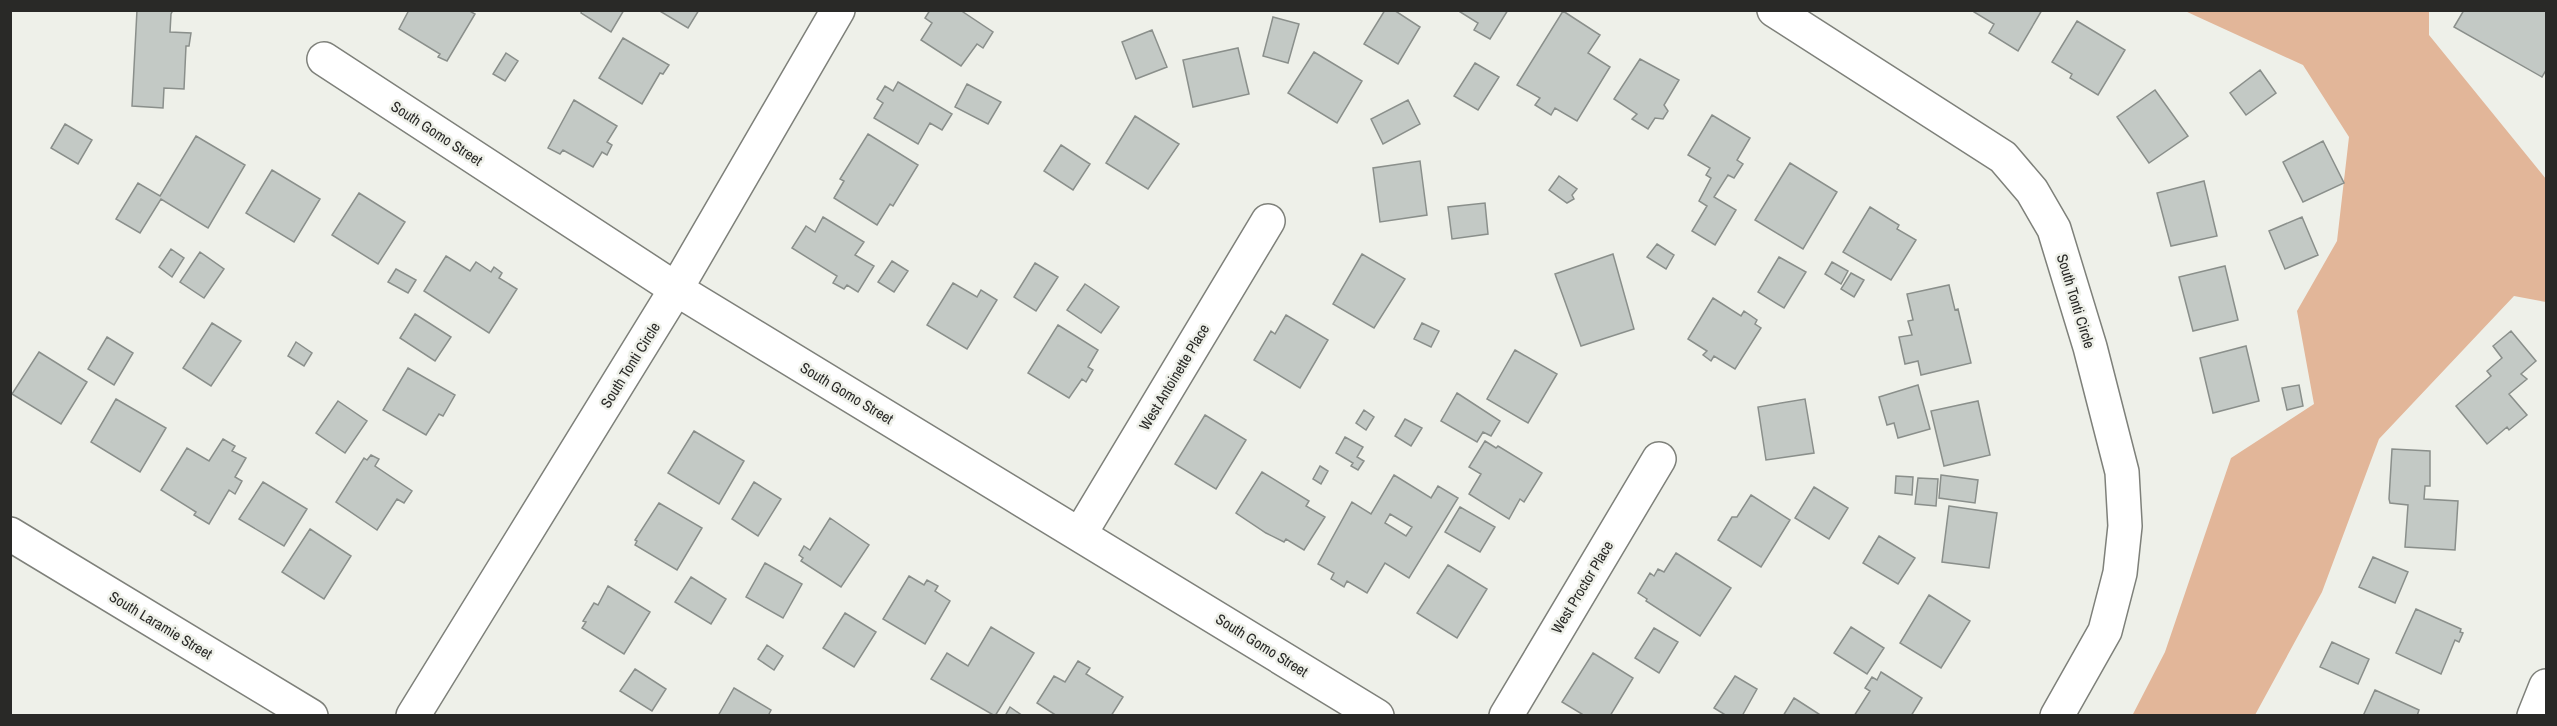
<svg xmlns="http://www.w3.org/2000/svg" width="2557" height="726" font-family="'Archivo Narrow',sans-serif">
  <rect width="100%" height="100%" fill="#eef0e9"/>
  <!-- green -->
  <path fill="#e2b699" d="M2185 11H2429V35L2546 179V302L2514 296 2379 439 2322 592 2255 715 2132 716 2165 652 2231 458 2314 404 2297 311 2337 241 2349 137 2303 65Z"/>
  <!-- building -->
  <path fill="#c3c9c5" stroke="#8a8f8b" stroke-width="1.5" fill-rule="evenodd" d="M137 10H173L171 14 170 32 191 33 189 46H186L184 89 164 88 163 108 132 106Z
    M409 10H468L475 14 447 61 438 57 440 54 399 29Z
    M582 10H624L611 32 581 13Z
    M658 10H699L688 28Z
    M930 10H960L993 32 983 48 977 44 961 66 921 40 932 23 925 18Z
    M1385 10H1394L1420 27 1398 64 1364 44Z
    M1457 10H1508L1490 39 1474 30 1478 23Z
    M1975 10H2042L2018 51 1989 33 1994 24 1974 12Z
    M2464 10H2546V70L2542 77 2454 27Z
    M1563 11 1600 35 1588 53 1610 67 1577 121 1555 108 1551 115 1535 105 1540 98 1517 85Z
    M1273 17 1299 24 1288 63 1263 56Z
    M2077 21 2125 50 2098 95 2070 78 2072 74 2052 62Z
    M1152 30 1167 67 1136 79 1122 42Z
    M623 38 669 65 663 74 660 73 642 104 599 78Z
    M1238 48 1249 94 1193 107 1183 60Z
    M1314 52 1362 81 1337 123 1288 93Z
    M506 53 518 61 505 81 493 74Z
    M1640 59 1679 80 1664 105 1668 111 1663 119 1655 118 1648 129 1632 119 1637 114 1614 99Z
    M1475 63 1499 77 1478 110 1454 96Z
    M2260 70 2276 93 2246 115 2230 93Z
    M898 82 952 114 942 130 930 123 918 144 874 118 883 103 877 99 885 86 893 91Z
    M967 84 1001 102 988 124 955 107Z
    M2155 90 2188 136 2149 163 2117 117Z
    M574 100 617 126 607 142 612 145 607 155 602 152 593 167 563 150 560 154 548 148Z
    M1408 100 1420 124 1383 144 1371 119Z
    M1712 115 1750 138 1737 160 1743 164 1734 178 1728 175 1714 197 1736 210 1715 245 1692 231 1707 206 1699 201 1711 178 1706 175 1710 168 1688 155Z
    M1135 116 1179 144 1148 189 1106 163Z
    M65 124 92 140 78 164 51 148Z
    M868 134 918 165 893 206 890 204 877 225 834 198 844 181 840 179Z
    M196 136 245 165 208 228 161 199 140 233 116 219 138 183 160 196Z
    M2323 141 2344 183 2303 202 2283 162Z
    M1061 145 1090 164 1073 190 1044 171Z
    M1420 161 1427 215 1380 222 1373 168Z
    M1790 163 1837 192 1803 249 1755 220Z
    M272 170 320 199 294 242 246 213Z
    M1559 176 1577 189 1572 195 1574 199 1567 203 1549 190Z
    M2204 181 2217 236 2171 246 2157 193Z
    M359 193 405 222 378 264 332 235Z
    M1485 203 1488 234 1452 239 1448 207Z
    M1870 207 1899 225 1897 229 1916 240 1891 280 1843 252Z
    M823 217 864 242 855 255 874 266 858 292 847 285 844 289 833 283 837 276 792 248 806 226 815 232Z
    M2302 217 2318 255 2285 269 2269 231Z
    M1657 244 1674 255 1666 269 1647 257Z
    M171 249 184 258 172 277 159 267Z
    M200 252 224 269 204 298 180 282Z
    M1362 254 1405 279 1374 328 1333 304Z
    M1613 254 1634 329 1581 346 1555 274Z
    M446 256 470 271 476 262 491 272 494 267 502 273 499 278 517 289 489 333 424 291Z
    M1779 257 1806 272 1784 308 1758 292Z
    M892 261 908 271 894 292 878 282Z
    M1832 262 1848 271 1841 284 1825 274Z
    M1035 263 1058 277 1036 311 1014 297Z
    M2225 266 2238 320 2193 331 2179 277Z
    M396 269 416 280 408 293 388 282Z
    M1851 273 1864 280 1854 297 1841 289Z
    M953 283 977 297 981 290 997 300 967 349 927 325Z
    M1085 284 1119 307 1101 333 1067 310Z
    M1949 285 1955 310 1958 309 1971 363 1921 375 1918 361 1905 364 1899 337 1912 335 1908 321 1913 320 1907 294Z
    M1713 298 1741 316 1744 311 1757 320 1755 324 1761 328 1735 369 1714 356 1711 361 1703 355 1707 351 1688 339Z
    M415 314 451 337 435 361 400 338Z
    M1286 315 1328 340 1300 388 1254 360 1271 331 1275 334Z
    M212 323 241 341 211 386 183 368Z
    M1422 323 1439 331 1431 347 1414 339Z
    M1058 325 1098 350 1088 367 1093 370 1086 382 1082 379 1069 398 1028 373Z
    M2511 331 2536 361 2521 374 2527 379 2509 394 2527 415 2509 430 2507 427 2487 444 2456 406 2491 376 2487 371 2502 358 2493 346Z
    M107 337 133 353 114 385 88 369Z
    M296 342 312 353 304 366 288 356Z
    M2246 346 2259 401 2213 413 2200 358Z
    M1515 350 1557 374 1528 423 1487 399Z
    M39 352 87 382 61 424 12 394Z
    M408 368 455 395 443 416 439 414 426 435 383 410Z
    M1918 385 1930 429 1898 438 1894 423 1887 425 1879 397Z
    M2299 385 2303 406 2287 410 2282 388Z
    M1457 393 1500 421 1491 436 1483 432 1477 442 1441 421Z
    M116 399 166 428 140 472 91 442Z
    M1805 399 1814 453 1766 460 1758 407Z
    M338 401 367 421 345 453 316 433Z
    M1978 401 1990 455 1944 466 1931 411Z
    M1364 410 1374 417 1366 430 1356 423Z
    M1205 415 1246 440 1216 489 1175 464Z
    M1405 419 1422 428 1411 446 1395 436Z
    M694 431 744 461 719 504 668 473Z
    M1345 437 1363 447 1357 457 1364 461 1358 470 1351 466 1353 463 1336 453Z
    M223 439 235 446 232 451 246 458 235 477 242 481 235 494 229 490 209 524 194 515 196 512 161 490 187 448 209 461Z
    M1485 441 1496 448 1498 446 1542 473 1524 502 1520 499 1509 519 1469 494 1481 474 1469 467Z
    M2392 449 2430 451V486H2425L2424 499 2458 501 2455 550 2405 547 2408 505 2390 503 2389 499Z
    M371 455 379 459 375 466 412 491 404 503 397 499 377 530 336 502 364 458 367 460Z
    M1320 466 1328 471 1321 484 1313 479Z
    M1262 472 1309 501 1306 506 1325 517 1304 550 1286 539 1284 542 1266 533 1236 513Z
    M1394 475 1431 498 1438 486 1458 498 1409 578 1385 563 1367 593 1347 581 1344 587 1331 579 1334 573 1318 564 1352 502 1371 514ZM1390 514 1412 527 1406 536 1385 523Z
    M1941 475 1978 480 1975 503 1939 498Z
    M1896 476 1913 477 1912 495 1895 493Z
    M1918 478 1938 479 1936 506 1915 504Z
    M263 482 307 509 284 546 239 519Z
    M754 482 781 499 758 536 732 519Z
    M1814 487 1848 508 1829 539 1795 518Z
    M1751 495 1790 520 1761 567 1718 540 1732 517H1737Z
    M659 503 702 528 677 570 635 545 637 541 635 540Z
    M1949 506 1997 513 1989 568 1942 562Z
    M1460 507 1495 527 1480 552 1445 532Z
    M830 518 869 545 841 587 801 561 803 558 799 555 804 546 810 550Z
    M310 529 351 556 324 599 282 572Z
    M1879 536 1915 558 1898 584 1863 563Z
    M1676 553 1731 588 1700 636 1646 601 1647 599 1638 593 1650 573 1654 576 1658 569 1664 572Z
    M2373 557 2408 572 2395 603 2359 587Z
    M765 563 802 584 783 618 746 597Z
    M1448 565 1487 589 1457 638 1417 613Z
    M909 576 924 585 927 580 938 586 935 591 950 601 925 644 883 619Z
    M691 577 726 599 711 624 675 602Z
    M608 586 650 612 624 654 582 628 586 622 583 621 594 603 598 605Z
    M1929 595 1970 621 1941 668 1900 643Z
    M2416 609 2461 629 2460 632 2463 633 2459 642 2455 640 2441 674 2396 653Z
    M845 613 876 632 854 667 823 648Z
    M991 627 1034 653 995 716 931 679 947 653 968 666Z
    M1851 627 1884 648 1867 674 1834 653Z
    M1654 628 1678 642 1659 673 1635 658Z
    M2332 642 2369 659 2358 684 2320 667Z
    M767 645 783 656 774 670 758 659Z
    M1593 653 1633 678 1610 716H1581L1582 714 1562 702Z
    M1078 661 1090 668 1086 674 1123 697 1111 716H1057L1037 703 1054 676 1065 682Z
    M635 669 666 689 652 711 620 691Z
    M1881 672 1922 698 1911 716H1854L1870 691 1865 688 1872 677 1877 680Z
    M1735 676 1757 689 1742 716H1727L1714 708Z
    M734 688 771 710 768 716H718Z
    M2375 690 2419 710 2417 716H2363Z
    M1794 698 1822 716H1783Z
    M1010 707 1023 716H1005Z"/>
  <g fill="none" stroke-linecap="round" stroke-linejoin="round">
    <!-- minor casing -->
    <g stroke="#7e807a" stroke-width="36">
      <path id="minor" d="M1774 10 2003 157 2032 191 2054 229 2090 347 2122 472 2125 526 2120 573 2105 631 2057 716
        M324 59 676 289 1377 716
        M10 534 311 716
        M1080 534 1268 221
        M413 716 676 289 838 10
        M1506 716 1659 459
        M2534 716 2546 686"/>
    </g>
    <!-- minor -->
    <use href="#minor" stroke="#fff" stroke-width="33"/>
  </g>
  <g text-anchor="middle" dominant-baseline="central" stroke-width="5" stroke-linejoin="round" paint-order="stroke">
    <!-- street labels -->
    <g font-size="15" fill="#292927" stroke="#eef0e9">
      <text transform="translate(437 133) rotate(33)">South Gomo Street</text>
      <text transform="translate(2076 301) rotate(73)">South Tonti Circle</text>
      <text transform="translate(630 365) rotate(-58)">South Tonti Circle</text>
      <text transform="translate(1174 377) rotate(-59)">West Antoinette Place</text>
      <text transform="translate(847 393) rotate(31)">South Gomo Street</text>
      <text transform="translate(1582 587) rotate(-59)">West Proctor Place</text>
      <text transform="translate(161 625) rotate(31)">South Laramie Street</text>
      <text transform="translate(1262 645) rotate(32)">South Gomo Street</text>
    </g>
  </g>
  <!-- border -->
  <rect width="2557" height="726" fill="none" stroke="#292927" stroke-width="24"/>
</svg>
